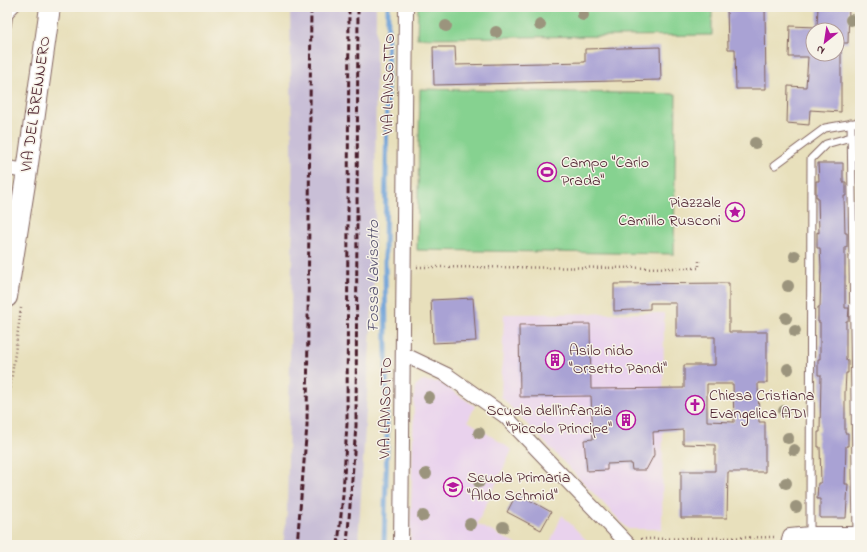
<svg xmlns="http://www.w3.org/2000/svg" width="867" height="552" font-family="'Indie Flower',sans-serif">
  <rect width="100%" height="100%" fill="#f7f3e8"/>
  <filter id="ink" filterUnits="userSpaceOnUse"><feTurbulence type="fractalNoise" baseFrequency=".025" numOctaves="2"/><feDisplacementMap in="SourceGraphic" scale="8" xChannelSelector="R" yChannelSelector="G"/><feConvolveMatrix kernelMatrix="1 2 1 2 8 2 1 2 1" color-interpolation-filters="sRGB"/></filter>
  <filter id="wash" filterUnits="userSpaceOnUse"><feTurbulence type="fractalNoise" baseFrequency=".012" numOctaves="4" result="noise"/><feDisplacementMap in="SourceGraphic" scale="16" xChannelSelector="R" yChannelSelector="G"/><feGaussianBlur stdDeviation="0.9" result="paint"/><feColorMatrix in="noise" values="0 0 0 0 0 0 0 0 0 0 0 0 0 0 0 0 0 1.4 0 .05"/><feComposite in="paint" operator="in"/></filter>
  <g filter="url(#wash)">
    <rect width="100%" height="100%" fill="#e8e0bc"/>
    <!-- built -->
    <path fill="#e9d2ed" d="M664 313 662 529H628L501 397 504 314Z
      M421 381 439 382 475 406 468 421 512 450 477 524 518 545H410L414 397 415 386Z
      M562 515 591 545H549Z"/>
    <!-- industrial -->
    <path fill="#c9bfd7" d="M290 7H376L375 260 358 545H283L287 511 293 211Z"/>
    <!-- green -->
    <path fill="#86d290" stroke="#68785e" d="M418 7H712V35L417 38Z
      M420 89 676 94 674 254 417 250Z"/>
    <g fill="none" stroke-linecap="round" stroke-linejoin="round">
      <!-- stream -->
      <path stroke="#6ca0d8" stroke-width="5" d="M384 545 387 443 385 257 388 7"/>
    </g>
    <g id="blocks">
      <!-- building -->
      <path fill="#a9a2d4" fill-rule="evenodd" d="M727 7H765L766 89H736L735 49H728Z
        M818 7H849L848 43H841V112L810 110 809 125 787 123 788 86 806 87 808 57H789L790 26 817 27ZM813 30H837V54H813Z
        M433 47H455L456 65 585 62V49L660 47 661 80 434 85Z
        M818 163H843V182H846V196H844L845 233H847V247H845V308H849L848 321H846V360H848V373H846L845 393V433H848V446H846L845 484H848L846 518H820V499H817L818 483H821L820 447H818V432H820L821 375H818V359H820V322H818V307H820L821 267 820 248H817V232L819 233 818 197H816V181H819Z
        M729 283V332H767V383H758L759 422H765V472H728L727 518H681V471H715V445L683 444V430L653 432 654 455 646 470H632L631 463 607 464V470L587 471 584 440 593 439 591 396 520 397 519 325 590 324 591 389 684 388V365H715V337H676V303H650V309L614 311V284ZM707 384H733L734 422 707 421Z
        M473 298 476 341 433 343 431 300Z
        M517 493 551 512 541 530 507 512Z"/>
    </g>
  </g>
  <g filter="url(#ink)">
    <use href="#blocks" fill-opacity="0" stroke="#81635e" stroke-width="1"/>
    <g fill="none" stroke-linecap="round" stroke-linejoin="round">
      <!-- lane casing -->
      <g stroke="#81635e" stroke-width="9">
        <path id="lane" d="M7 26 9 14 16 7
          M851 123 857 534
          M775 165 825 128 860 122
          M810 534 811 159 826 144 851 137"/>
      </g>
      <!-- street casing -->
      <g stroke="#81635e" stroke-width="16">
        <path id="street" d="M7 168 27 171
          M403 354 447 375 505 416 629 545
          M401 545 406 7
          M788 545 790 536 810 534H860"/>
      </g>
      <!-- secondary casing -->
      <g stroke="#81635e" stroke-width="22">
        <path id="secondary" d="M7 297 27 171 50 7"/>
      </g>
      <!-- path -->
      <path stroke="#81635e" stroke-width="2.5" stroke-dasharray="1 3" stroke-linecap="butt" d="M417 267 699 268V258
        M7 412 21 308
        M641 539 776 537"/>
      <!-- lane -->
      <use href="#lane" stroke="#fff" stroke-width="7"/>
      <!-- street -->
      <use href="#street" stroke="#fff" stroke-width="14"/>
      <!-- secondary -->
      <use href="#secondary" stroke="#fff" stroke-width="20"/>
      <!-- rail -->
      <path stroke="#4a1f2b" stroke-width="3" stroke-dasharray="6 3" stroke-linecap="butt" d="M297 545 307 426 311 7
        M338 545 343 495 347 423 349 7
        M347 545 356 426 358 7"/>
    </g>
    <!-- trees -->
    <g fill="#9b947d">
      <circle cx="583" cy="15" r="6"/>
      <circle cx="851" cy="20" r="6"/>
      <circle cx="540" cy="25" r="6"/>
      <circle cx="446" cy="26" r="6"/>
      <circle cx="496" cy="32" r="6"/>
      <circle cx="755" cy="143" r="6"/>
      <circle cx="795" cy="256" r="6"/>
      <circle cx="788" cy="286" r="6"/>
      <circle cx="786" cy="318" r="6"/>
      <circle cx="795" cy="331" r="6"/>
      <circle cx="788" cy="369" r="6"/>
      <circle cx="429" cy="397" r="6"/>
      <circle cx="784" cy="411" r="6"/>
      <circle cx="479" cy="433" r="6"/>
      <circle cx="788" cy="438" r="6"/>
      <circle cx="794" cy="450" r="6"/>
      <circle cx="426" cy="474" r="6"/>
      <circle cx="479" cy="482" r="6"/>
      <circle cx="786" cy="483" r="6"/>
      <circle cx="796" cy="507" r="6"/>
      <circle cx="423" cy="516" r="6"/>
      <circle cx="470" cy="524" r="6"/>
      <circle cx="503" cy="527" r="6"/>
    </g>
  </g>
  <!-- icons -->
  <defs>
    <g id="stadium-ring" transform="scale(1)"><circle r="9.5" fill="#f7f3e8" stroke="#b5179e" stroke-width="1.5"/><path d="M0-5a6.5 5 0 1 0 0 10a6.5 5 0 1 0 0-10ZM-3.5-1.8h7v3.6h-7Z" fill="#b5179e"/></g>
    <g id="sight-ring" transform="scale(1)"><circle r="9.5" fill="#f7f3e8" stroke="#b5179e" stroke-width="1.5"/><path d="M0-6L1.8-2.2L6-1.7L2.9 1.2L3.7 5.4L0 3.3L-3.7 5.4L-2.9 1.2L-6-1.7L-1.8-2.2Z" fill="#b5179e"/></g>
    <g id="building-ring" transform="scale(1)"><circle r="9.5" fill="#f7f3e8" stroke="#b5179e" stroke-width="1.5"/><path d="M-4-6H4V6H1V3H-1V6H-4ZM-2.5-4.3h1.7v1.8h-1.7ZM.8-4.3h1.7v1.8H.8ZM-2.5-1h1.7V.8h-1.7ZM.8-1h1.7V.8H.8Z" fill="#b5179e"/></g>
    <g id="church-ring" transform="scale(1)"><circle r="9.5" fill="#f7f3e8" stroke="#b5179e" stroke-width="1.5"/><path d="M-1.2-6h2.4v3.5h3.3v2.4h-3.3V6h-2.4V-.1h-3.3v-2.4h3.3Z" fill="#b5179e"/></g>
    <g id="school-ring" transform="scale(1)"><circle r="9.5" fill="#f7f3e8" stroke="#b5179e" stroke-width="1.5"/><path d="M0-5L7-2L0 1L-7-2ZM-4 1L0 2.5L4 1V4Q0 6-4 4Z" fill="#b5179e"/></g>
  </defs>
  <g fill-rule="evenodd">
    <use href="#stadium-ring" x="547" y="172"/>
    <use href="#sight-ring" x="735" y="212"/>
    <use href="#building-ring" x="555" y="360"/>
    <use href="#church-ring" x="695" y="405"/>
    <use href="#building-ring" x="626" y="420"/>
    <use href="#school-ring" x="453" y="487"/>
  </g>
  <g text-anchor="middle" dominant-baseline="central" stroke-width="3" stroke-linejoin="round" paint-order="stroke">
    <!-- street labels -->
    <g font-size="16" fill="#4a1f2b" stroke="#f7f3e8">
      <text transform="translate(389 84) rotate(-89)">VIA LAVISOTTO</text>
      <text transform="translate(36 104) rotate(-82)">VIA DEL BRENNERO</text>
      <text transform="translate(386 408) rotate(-89)">VIA LAVISOTTO</text>
    </g>
    <!-- poi labels -->
    <g font-size="16" fill="#4a1f2b" stroke="#f7f3e8" text-anchor="start">
      <text x="561" y="163">Campo "Carlo<tspan x="561" dy="18">Prada"</tspan></text>
      <text x="721" y="203" text-anchor="end">Piazzale<tspan x="721" dy="18">Camillo Rusconi</tspan></text>
      <text x="569" y="351">Asilo nido<tspan x="569" dy="18">"Orsetto Pandi"</tspan></text>
      <text x="709" y="396">Chiesa Cristiana<tspan x="709" dy="18">Evangelica ADI</tspan></text>
      <text x="612" y="411" text-anchor="end">Scuola dell'infanzia<tspan x="612" dy="18">"Piccolo Principe"</tspan></text>
      <text x="467" y="478">Scuola Primaria<tspan x="467" dy="18">"Aldo Schmid"</tspan></text>
    </g>
    <!-- water labels -->
    <g font-size="17" font-style="italic" fill="#585370" stroke="#f7f3e8">
      <text transform="translate(373 276) rotate(-90)">Fossa Lavisotto</text>
    </g>
  </g>
  <!-- margin -->
  <rect width="867" height="552" fill="none" stroke="#f7f3e8" stroke-width="24"/>
  <!-- north arrow -->
  <g transform="translate(825 42) rotate(210)"><circle r="19" fill="#f7f3e8" stroke="#b29e9c"/>
  <path d="M0-3L7 15L0 10L-7 15Z" fill="#b5179e"/>
  <text y="-6" font-size="11" font-weight="bold" text-anchor="middle" fill="#4a1f2b">N</text>
  </g>
</svg>
